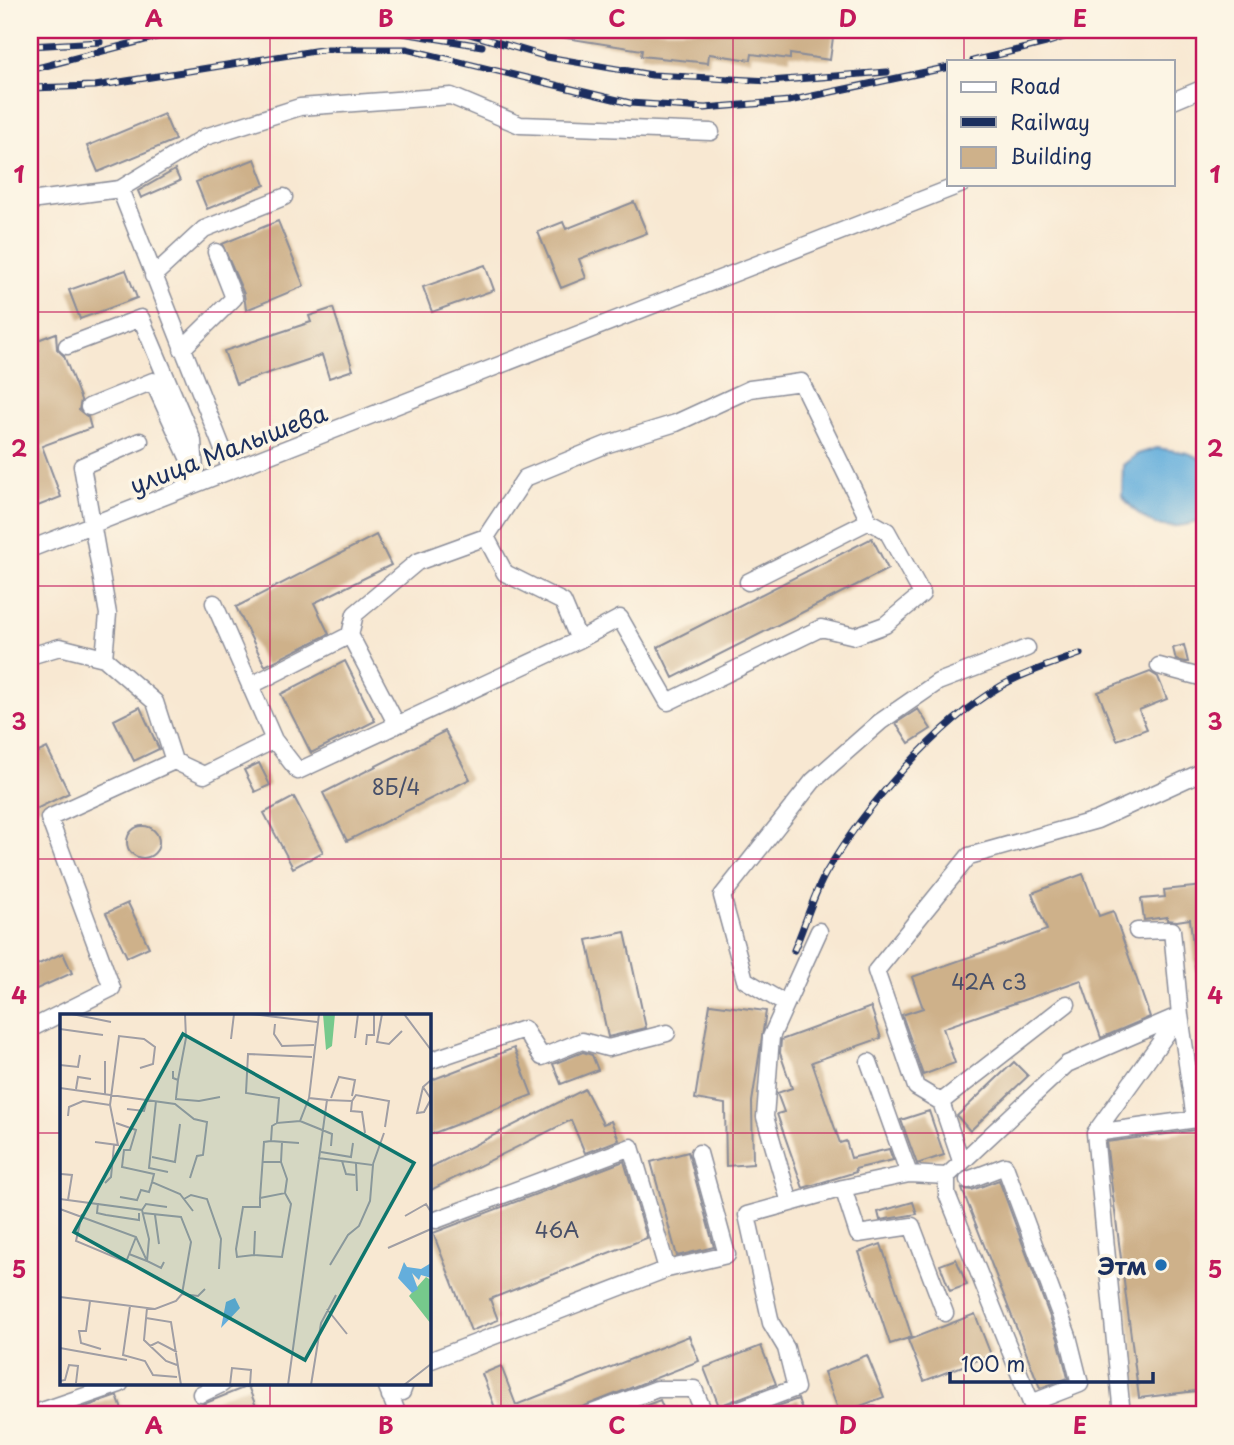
<svg xmlns="http://www.w3.org/2000/svg" width="1234" height="1445" font-family="'Playpen Sans',sans-serif">
  <rect width="100%" height="100%" fill="#fcf5e5"/>
  <filter id="ink" filterUnits="userSpaceOnUse"><feTurbulence type="fractalNoise" baseFrequency=".0143" numOctaves="2"/><feDisplacementMap in="SourceGraphic" scale="14" xChannelSelector="R" yChannelSelector="G"/><feConvolveMatrix kernelMatrix="1 2 1 2 8 2 1 2 1" color-interpolation-filters="sRGB"/></filter>
  <filter id="wash" filterUnits="userSpaceOnUse"><feTurbulence type="fractalNoise" baseFrequency=".00686" numOctaves="4" result="noise"/><feDisplacementMap in="SourceGraphic" scale="28" xChannelSelector="R" yChannelSelector="G"/><feGaussianBlur stdDeviation="1.57" result="paint"/><feColorMatrix in="noise" values="0 0 0 0 0 0 0 0 0 0 0 0 0 0 0 0 0 1.4 0 .05"/><feComposite in="paint" operator="in"/></filter>
  <g filter="url(#wash)">
    <rect width="100%" height="100%" fill="#f8e8d2"/>
    <!-- water -->
    <path fill="#64aedc" stroke="#406e9d" stroke-width="2" d="M1157 448 1188 453 1204 460V520C1163 533 1148 528 1122 496L1123 465 1138 454Z"/>
    <g id="blocks">
      <!-- building -->
      <path fill="#ceb18a" d="M553 30H834L830 60 790 54V59L752 54 751 60 709 54 708 63 641 56 642 50 553 36Z
        M164 114 175 140 98 172 87 146Z
        M255 159 265 185 207 209 196 182Z
        M175 170 180 181 141 198 138 191Z
        M634 202 647 233 579 259 586 278 561 288 538 232 563 222 566 229Z
        M278 221 304 286 246 310 244 294 222 244Z
        M485 265 494 290 432 312 423 287Z
        M126 270 137 298 80 319 69 290Z
        M333 308 353 370 329 378 322 355 236 384 224 351 311 322 309 316Z
        M56 333 57 349 64 356 81 400 79 410 88 417 91 428 42 446 61 497 30 509V343Z
        M376 535 391 565 314 603 329 634 265 666 236 607Z
        M872 538 888 569 673 678 658 647Z
        M1184 645 1188 662H1186L1176 660 1173 648Z
        M345 661 375 721 311 753 281 694Z
        M1150 672 1158 677 1167 699 1139 710 1147 729 1117 740 1098 692Z
        M140 707 159 749 134 761 114 720Z
        M918 709 931 729 909 743 896 723Z
        M445 731 470 779 347 841 323 793Z
        M47 748 69 793 30 812V756Z
        M259 763 270 785 255 792 244 770Z
        M294 797 323 852 293 868 264 813Z
        M127 842a16 16 0 1 1 32 0a16 16 0 1 1-32 0Z
        M1083 874 1099 916 1113 911 1150 1017 1101 1038 1081 980 943 1028 955 1063 923 1075 902 1015 923 1008 912 977 1047 930 1032 893Z
        M1204 886V981H1197L1190 919 1177 921 1167 920V917L1144 920 1141 899 1165 897 1164 890Z
        M128 903 149 947 127 957 106 913Z
        M625 932 646 1028 608 1037 587 940Z
        M63 953 72 973 30 992V968Z
        M710 1004 766 1011 752 1102 753 1164 726 1166 725 1104 695 1099Z
        M871 1007 881 1038 812 1062 840 1143 846 1141 851 1158 889 1149 893 1160 855 1169 856 1172 803 1188 777 1114 784 1112 777 1093 792 1088 780 1053 781 1040Z
        M514 1048 532 1095 429 1135V1081Z
        M583 1052 592 1055 598 1070 561 1084 553 1064Z
        M1014 1062 1028 1076 970 1131 957 1116Z
        M585 1089 603 1124 611 1121 619 1140 585 1153 571 1120 429 1191V1168Z
        M929 1111 944 1155 917 1164 901 1120Z
        M1204 1129V1390L1139 1398 1106 1142Z
        M688 1152 714 1247 677 1256 651 1162Z
        M624 1161 647 1238 490 1299 498 1320 471 1331 433 1233Z
        M999 1180 1058 1339 1068 1378 1040 1388 962 1189 972 1190Z
        M913 1202 917 1214 880 1220 878 1212Z
        M881 1244 912 1337 890 1344 859 1252Z
        M956 1259 967 1285 950 1291 940 1265Z
        M975 1314 991 1355 924 1381 908 1340Z
        M689 1336 699 1361 562 1415H492L497 1413 482 1374 501 1366 516 1405Z
        M761 1346 776 1384 719 1406 704 1368Z
        M867 1355 884 1397 840 1414 824 1372Z
        M248 1386 257 1409 242 1415H176Z
        M117 1396 124 1415H62Z
        M798 1399 804 1415H753Z
        M660 1400 666 1415H624V1414Z"/>
    </g>
  </g>
  <g filter="url(#ink)">
    <use href="#blocks" fill-opacity="0" stroke="#8a8c98" stroke-width="2"/>
    <g fill="none" stroke-linecap="round" stroke-linejoin="round">
      <!-- minor casing -->
      <g stroke="#8a8c98" stroke-width="19">
        <path id="minor" d="M1173 101 1204 88
          M30 201 120 189
          M153 276 204 229 284 197
          M67 346 141 318 193 441 195 471
          M182 349 234 298 216 252
          M89 407 153 381 191 464
          M231 470 120 189 205 137 300 107 451 96 520 125 711 132
          M30 549 962 184
          M350 635 355 614 417 562 486 537
          M579 640 620 618 668 702 821 628 855 636 885 625 922 594 887 531 869 521
          M30 656 60 647 104 658 155 702 174 761 49 818 112 988 30 1029
          M104 658 108 614 82 466 140 441
          M1159 666 1204 678
          M250 686 350 635 397 725
          M274 740 298 771 579 640 563 602 505 573 486 537 525 478 608 444 676 423 750 389 801 382 869 521 748 582
          M174 761 204 775 274 740 214 603
          M819 931 771 1037 765 1117 790 1203 843 1188 858 1234 912 1226 945 1313
          M784 1003 745 980 722 896 813 781 880 722 938 682 1027 648
          M429 1061 524 1029 542 1057 582 1041 608 1048 667 1033
          M869 1062 909 1174 947 1176
          M941 1102 1067 1004
          M1095 1133 1204 1118
          M961 1161 941 1102 916 1087 876 971 969 856 1097 820 1204 771
          M968 1180 1005 1166 1068 1336 1080 1384 1031 1403
          M843 1188 909 1174
          M436 1220 631 1147 667 1269
          M429 1361 667 1269 727 1255 699 1153
          M386 1384 398 1415
          M201 1394 222 1384
          M390 1396 402 1392 405 1384
          M30 1415 120 1384
          M587 1415 657 1389H694L705 1415
          M724 1415 796 1388 786 1348 771 1323 747 1215 790 1203
          M870 1415H875
          M1036 1415 947 1194V1176L1067 1064 1180 1015 1195 1119
          M1122 1415 1095 1133 1180 1015 1172 930 1137 931"/>
      </g>
      <!-- minor -->
      <use href="#minor" stroke="#fff" stroke-width="16"/>
      <!-- rail casing -->
      <g stroke="#1b2f5e" stroke-width="7">
        <path id="rail" d="M385 30 482 46
          M456 30 547 57 652 75 770 81 887 72
          M30 46 100 42
          M973 61 1046 43 1085 30
          M30 70 183 30
          M30 88 95 86 327 49H406L630 103 705 108 789 101 949 67
          M794 950C805 925 813 895 827 871 864 808 937 723 1001 686 1025 672 1053 664 1080 654"/>
      </g>
      <!-- rail -->
      <use href="#rail" stroke="#fcf5e5" stroke-width="4.5" stroke-dasharray="13" stroke-linecap="butt"/>
    </g>
  </g>
  <!-- grid -->
  <path fill="none" stroke="#c2185b" stroke-width="2" stroke-opacity="0.55" d="M270 30V1016M501 30V1415M733 30V1415M964 30V61M964 184V1415M30 312H1204M30 586H1204M30 859H1204M30 1133H61M429 1133H1204M270 1384V1415"/>
  <!-- markers -->
  <circle fill="#1f6fb2" stroke="#fcf5e5" stroke-width="2.5" cx="1161" cy="1265" r="7"/>
  <g text-anchor="middle" dominant-baseline="central" stroke-width="7" stroke-linejoin="round" paint-order="stroke">
    <!-- number labels -->
    <g font-size="21" fill="#485069">
      <text x="396" y="786">8Б/4</text>
      <text x="989" y="981">42А с3</text>
      <text x="557" y="1229">46А</text>
    </g>
    <!-- street labels -->
    <g font-size="24" fill="#1b2f5e" stroke="#fcf5e5">
      <text transform="translate(228 448) rotate(-21)">улица Малышева</text>
    </g>
    <!-- poi labels -->
    <g font-size="24" font-weight="bold" fill="#1b2f5e" stroke="#fcf5e5" text-anchor="end">
      <text x="1147" y="1265">Этм</text>
    </g>
  </g>
  <!-- overview -->
  <g transform="translate(60 1014)">
    <rect width="371" height="371" fill="#f8e8d2"/>
    <path d="M263 0H275L272 32 266 36ZM366 263 371 266V310L349 282Z" fill="#76c98c"/>
    <path d="M344 248 347 253 361 255 371 249V264L361 261 359 266 352 259 358 275 352 279 338 264ZM175 284 180 294 161 314 166 288Z" fill="#64aedc"/>
    <path fill="none" stroke="#a09ea4" stroke-width="2" d="M12 0 51 8M191 0 257 8M322 0 317 28 329 30 342 17M344 0 371 36M215 10 214 20 222 32 254 31M0 15 43 21M295 24 298 0M171 25 174 0M306 31 307 21H314V0M45 47V80M0 51 18 53 20 41M113 57V64L118 66 116 84M118 66 126 24 125 0M363 73 371 85 364 98 357 99 363 73 371 66M0 74 115 90 134 105 147 108 143 141 137 142 130 164M16 75 18 63 31 65M249 84 240 107 217 109 219 84 186 79 188 40 252 43M271 84 279 63 295 66 292 82M115 85 139 87 160 83M267 86 292 87 296 81 329 87 325 113M96 87 89 154 108 158M292 87 291 97 302 98 305 119M67 95 84 97 87 86M8 102 9 93 23 87 50 91M240 107 272 120 271 132M56 109 76 116 70 136H64L62 153 94 160 92 168M217 109 212 112 211 127 239 129M35 128 58 131 50 91 59 22 84 25 95 33 93 50 80 54M261 138 291 143 293 129M92 143 115 148 120 110M258 144 313 151 310 187 299 212 288 221 270 251M282 147 286 160 295 161M203 148H221L222 128M221 148 227 165 225 179M296 149 297 177M313 150 324 119M1 160 12 161 8 186M45 169 51 163 54 131M60 183 77 186 81 176 89 178 92 168 120 180 133 197M0 185 82 196 89 225 87 247 69 240M124 185 131 181 147 185 161 225 159 255M38 189 37 199 46 201 79 206V199M0 195 76 223 87 247 101 254 104 248M82 196 86 190 107 193M22 200 16 227 66 248 76 223M95 201 99 230M345 202 366 190 371 198M195 217 194 241 222 243 231 190 225 179 200 184 204 128 211 127M328 234 371 215M194 241 177 243 176 235 183 193H200V184M122 280 138 282 145 275M0 283 95 295 116 287 122 280 131 228 121 203 83 199M30 287 26 317H19L21 329 41 335M70 292 63 341 85 347 93 361 117 363M87 294 84 326 106 347 117 351M267 295 287 320M86 304 111 308 121 371M90 332 98 328 117 338M0 334 67 346M0 367 5 366 9 351 18 352 16 369M170 371 172 354 191 356 190 371M228 371 267 86 249 84 259 0M251 371 261 309 276 281M344 371 371 350"/>
    <path fill="#0f766e" fill-opacity="0.15" stroke="#0f766e" stroke-width="3.5" d="M123 20 354 149 245 346 14 218Z"/>
    <rect width="371" height="371" fill="none" stroke="#1b2f5e" stroke-width="3.5"/>
  </g>
  <!-- margin -->
  <rect width="1234" height="1445" fill="none" stroke="#fcf5e5" stroke-width="77"/>
  <!-- legend -->
  <rect x="947" y="60" width="228" height="126" fill="#fcf5e5" stroke="#a2a6af" stroke-width="2"/>
  <rect x="961" y="82" width="35" height="10" fill="#ffffff" stroke="#a2a6af" stroke-width="2"/>
  <text x="1010" y="94" font-size="21" fill="#1b2f5e">Road</text>
  <rect x="961" y="117" width="35" height="10" fill="#1b2f5e" stroke="#a2a6af" stroke-width="2"/>
  <text x="1010" y="130" font-size="21" fill="#1b2f5e">Railway</text>
  <rect x="961" y="147" width="35" height="21" fill="#ceb18a" stroke="#a2a6af" stroke-width="2"/>
  <text x="1010" y="164" font-size="21" fill="#1b2f5e">Building</text>
  <!-- scale -->
  <path d="M950 1372v10h203v-10" fill="none" stroke="#1b2f5e" stroke-width="3.5"/>
  <text x="961" y="1372" font-size="21" fill="#1b2f5e" stroke="#fcf5e5" stroke-width="5" paint-order="stroke">100 m</text>
  <rect x="38" y="38" width="1158" height="1368" fill="none" stroke="#c2185b" stroke-width="2.5"/>
  <g font-size="23" text-anchor="middle" font-weight="bold" fill="#c2185b">
    <text x="154" y="27">A</text>
    <text x="386" y="27">B</text>
    <text x="617" y="27">C</text>
    <text x="848" y="27">D</text>
    <text x="1080" y="27">E</text>
    <text x="19" y="183">1</text>
    <text x="1215" y="183">1</text>
    <text x="19" y="457">2</text>
    <text x="1215" y="457">2</text>
    <text x="19" y="730">3</text>
    <text x="1215" y="730">3</text>
    <text x="19" y="1004">4</text>
    <text x="1215" y="1004">4</text>
    <text x="19" y="1278">5</text>
    <text x="1215" y="1278">5</text>
    <text x="154" y="1434">A</text>
    <text x="386" y="1434">B</text>
    <text x="617" y="1434">C</text>
    <text x="848" y="1434">D</text>
    <text x="1080" y="1434">E</text>
  </g>
</svg>
